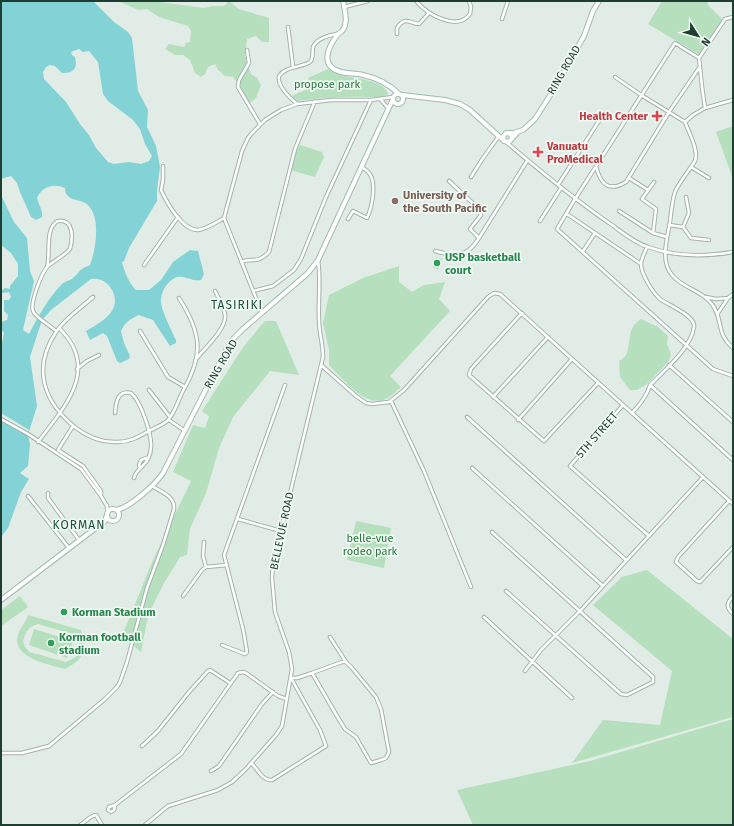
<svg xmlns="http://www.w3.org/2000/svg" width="734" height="826" font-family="'Fira Sans',sans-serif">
  <rect width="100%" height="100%" fill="#e0ece5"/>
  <!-- green -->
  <path fill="#b6dfbd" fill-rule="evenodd" d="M118 1H152L204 8 213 6H224L229 1 239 9 269 18V42H262L256 36 247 39 245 56 251 74 257 78 261 85 256 98 250 103 242 89 233 77 225 76 218 70 215 64 208 67 205 74 201 77 195 73 190 60 183 55H175L165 49 169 44 184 47 186 43 190 42 191 31 188 26 159 17 147 9 138 10Z
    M662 1H707L708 5 723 20 700 55 648 24Z
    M330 68C333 71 336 73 340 75 353 79 384 79 388 94 383 98 377 97 370 97 345 96 322 97 297 101L292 96 312 87 308 78Z
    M733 126V179L716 132Z
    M300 145 322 152 324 157 315 177 290 170 297 149Z
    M436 257 442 259 438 270 433 267Z
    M399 266V282L412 292 424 285 445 282 439 299 450 311 390 376 401 387C395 392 390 398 383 400 363 406 342 378 329 365V350L323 323 329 295 363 278Z
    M641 319 658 327 668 336 667 344 671 354 669 361 647 384 637 390H630L620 377 619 361C621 360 625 357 626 355 632 342 626 328 641 319Z
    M265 321H276L299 375 270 371 233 417 219 448 206 493 190 529 187 555 180 557 164 583 148 615 141 652 122 636 153 560 191 481 173 472 193 425 205 428 209 416 202 411 244 346Z
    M356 521 391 528 384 568 347 560Z
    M647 570 733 639V717L572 763 603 720 660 725 672 671 593 605 622 577Z
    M20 596 28 607 1 626V610Z
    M28 615 81 630C84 640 86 655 76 662 73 664 69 667 65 669 51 665 17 659 17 640 17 630 26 624 28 615ZM38 624 76 635C82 644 80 647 76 657L66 662 29 652 24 645 23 641C26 631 28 627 38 624Z
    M34 629 73 641 67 658 29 645Z
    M733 719V825H473L457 790 590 761Z"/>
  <!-- water -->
  <path fill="#83d3d6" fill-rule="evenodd" d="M1 1H93L114 22 128 32 132 38 138 91 148 110 147 127 156 146 160 167 157 190V201L129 248 124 261 122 262C124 271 129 283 136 290H149L161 280 173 262 190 250 198 251 204 274 201 280C193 282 185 275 177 277 168 280 160 292 161 302 161 309 172 332 176 340V343L170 346 153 320 139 315C130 319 125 322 121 331L124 343 130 356 129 359 120 363 117 361 107 336 103 333 90 340 86 331C96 325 108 319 113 309 120 295 107 276 91 279L51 310 42 320 30 357 37 406 28 435 30 444 28 466 20 473 29 479 21 492 8 528 1 537V349L4 333 1 329V322L7 320 8 315 4 311V300H9L11 297 9 292 2 293V290L5 288 10 289V286L18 276V264L11 253 1 245V195L14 222 27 238 30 271 34 281 23 330 29 334C38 317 48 298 62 284 65 281 70 281 73 278 81 271 78 270 90 265 96 249 101 218 88 205 80 198 65 202 65 188 53 183 42 187 37 198L42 212V217L36 220 31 217 20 192 17 183 11 176 1 179ZM79 49 83 52 89 51 98 62 103 94 108 101 133 120 140 129 145 144 152 156 149 161 141 164 129 162 114 164 108 162 96 148 89 135 80 124 66 102 44 79 43 72 46 67 50 65 55 66 62 73C69 73 75 72 76 64L75 57 72 55 71 52Z"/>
  <!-- pier -->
  <path fill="#e0ece5" d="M1 413 29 430 26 435 1 419Z"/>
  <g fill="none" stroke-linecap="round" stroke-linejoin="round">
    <!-- street casing -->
    <g stroke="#a2b4ac" stroke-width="4.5">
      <path id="street" d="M416 1C427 14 457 32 470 14L471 7 469 1
        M344 7 368 1
        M502 19 508 1
        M288 27 293 67
        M397 34V28C405 16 409 23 419 24L429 13
        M247 50 249 63 239 80 238 87 260 124
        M699 58 675 43 575 199 557 229 713 369 733 376
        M615 77 641 95 685 122 693 115 705 108 702 87 699 58 725 19 733 17
        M381 100 388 108
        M297 104C290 98 277 86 279 76 286 66 300 68 310 62 314 58 312 52 313 47 316 39 329 35 337 34
        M705 108 733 100
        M685 122C689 133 699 150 695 161 688 172 680 181 675 192 672 201 671 213 670 222 667 239 660 261 672 275 682 288 701 290 711 303 724 318 715 333 733 348
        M506 142C540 171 575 200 612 225 623 233 635 243 648 247 676 257 704 257 733 252
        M163 166V180L161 190C167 203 182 230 198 230 207 229 217 222 224 218
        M596 166C600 183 608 193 626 182L669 112 699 68
        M691 167 709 178
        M471 177 483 158 499 136
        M629 178 648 190
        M449 181 479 209 481 215 470 229 479 238
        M558 185 604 113
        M619 211 653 233 667 237
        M567 214 641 264
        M348 219 353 211 367 218C372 208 377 182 369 173 367 170 364 169 362 167
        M540 221 561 188
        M669 225 683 227 691 238 709 240
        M683 227 689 213 686 197
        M653 233 656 209 642 199 654 182
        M647 247C645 252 641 259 641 264 641 274 653 293 660 299 668 305 696 316 694 327 691 348 665 370 650 385L733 460
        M435 251C456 257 467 258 479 238L527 161
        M583 251 595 233
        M241 262C253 257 256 265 269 252L295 149 315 101
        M144 265 178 217
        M47 267C51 254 44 228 58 221 74 219 73 238 70 249 64 256 55 260 48 266 42 272 28 306 34 313 40 320 49 325 56 331
        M253 291 273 286 294 270 301 259 326 197 371 100
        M93 297C81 308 65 318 56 332 32 368 43 402 76 428 88 437 102 443 118 442 130 442 138 437 149 431 155 428 165 424 169 419 176 410 179 398 184 389 204 354 201 332 179 298
        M706 297 716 299 728 298
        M262 313 224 218 242 151 248 138 252 133 265 120 281 110 297 104 331 100H371L393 97
        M522 313 471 369 469 375 544 441 598 383
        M718 313 728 298 733 294
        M140 331 168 377 185 387
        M197 358C205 348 227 328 225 315 224 307 219 299 215 291
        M321 365 356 396 366 403 372 404 389 402 404 390 488 297 494 293 500 294 733 504
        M669 365 733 422
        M77 369 87 361 99 355
        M149 390 170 417
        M493 397 548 337
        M391 401 424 471 471 587
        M623 405 570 466 649 536
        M115 413C116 403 117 390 131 393 141 401 152 435 151 447 151 451 150 455 148 459 144 467 136 469 134 478
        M632 413C640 404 647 396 650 385
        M467 417 626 560
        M1 419 28 434 81 469 101 496 107 506 108 513
        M169 420 185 431
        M518 420 572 359
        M73 426 58 450 83 466 101 491V495
        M38 442C65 406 101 369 59 328
        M140 468 139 465 141 460 149 457
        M472 468 603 586
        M48 493V498L79 540
        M28 496 69 548
        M729 501 678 557 676 562 697 581 700 582 733 547
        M238 519 281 531
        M492 532 653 677V682L627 695 621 694 506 591
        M204 542 203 556 206 567 227 565
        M183 596 202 570 206 567
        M733 596C726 604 726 607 733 614
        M484 617 572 698
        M222 645 245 654 247 652 243 629 224 555 285 385
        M525 671 541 650 580 611 703 477
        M312 673 342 662H346L330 637
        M142 746 158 731 189 692 208 671 210 670 230 683
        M1 753H22L49 746 105 699 117 687 120 682 127 662 147 588 163 545 174 509C175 496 161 492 152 486
        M251 763C258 769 262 781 272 780L326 746 320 730 291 678H297L312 673 337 716 345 729 356 737 371 763 381 760 386 758 389 752 381 709 376 697 352 668 346 662
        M211 771 219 766 262 704 273 692
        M115 805 109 807 108 810 111 812 114 810 115 805 181 754 238 673 243 672 246 673 278 696 287 699
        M80 825C86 822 89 816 96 815L102 825
        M145 825 168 806 218 790 232 782 245 770 276 735 282 726 292 669 289 652 275 612 272 578 273 564 323 357C323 344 319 332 319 320 318 300 321 280 318 260"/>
    </g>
    <!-- secondary casing -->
    <g stroke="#a0bcaf" stroke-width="6">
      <path id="secondary" d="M343 1C345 11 350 29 338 34 328 47 319 66 341 72 349 74 356 73 363 75 377 78 389 84 399 94
        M393 99a5 5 0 1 1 10 0a5 5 0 1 1-10 0Z
        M402 95 445 100 460 104 470 110 503 140
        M509 133H514L523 130 535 119 556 86 584 36 593 11 599 1
        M512 138C512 134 509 133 506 133L503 137 504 141 509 142 517 133
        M107 515a6 6 0 1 1 12 0a6 6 0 1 1-12 0Z
        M117 510C130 507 155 485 163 473L225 352 233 339 243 329 308 273 318 260 393 99
        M1 600 105 521 107 515"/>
    </g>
    <!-- street -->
    <use href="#street" stroke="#fff" stroke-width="2.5"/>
    <!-- secondary -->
    <use href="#secondary" stroke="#fff" stroke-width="4"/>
  </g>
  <!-- markers -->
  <g fill="#e0444e" stroke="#f0f8f3" stroke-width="1.5">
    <path d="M655 110h4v4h4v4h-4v4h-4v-4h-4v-4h4z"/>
    <path d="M536 146h4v4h4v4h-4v4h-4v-4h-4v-4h4z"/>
  </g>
  <circle fill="#8d6e63" stroke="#f0f8f3" stroke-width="1.5" cx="395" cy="201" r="4"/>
  <g fill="#2e9e5b" stroke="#f0f8f3" stroke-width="1.5">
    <circle cx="437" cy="263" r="4"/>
    <circle cx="64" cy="612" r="4"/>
    <circle cx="51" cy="643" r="4"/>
  </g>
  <g text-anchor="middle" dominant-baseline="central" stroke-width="3.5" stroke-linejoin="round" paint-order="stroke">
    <!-- street labels -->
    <g font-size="11" fill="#1f3e32" stroke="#f0f8f3">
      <text transform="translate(564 70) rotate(-60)">RING ROAD</text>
      <text transform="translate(221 364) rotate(-60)">RING ROAD</text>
      <text transform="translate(597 435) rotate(-49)">5TH STREET</text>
      <text transform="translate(282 531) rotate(-78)">BELLEVUE ROAD</text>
    </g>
    <!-- park labels -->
    <g font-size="11" fill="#26783c" stroke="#f0f8f3">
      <text x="327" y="84">propose park</text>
      <text x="370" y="538">belle-vue<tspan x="370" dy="13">rodeo park</tspan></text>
    </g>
    <!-- health labels -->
    <g font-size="11" font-weight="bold" fill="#be3a42" stroke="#f0f8f3" text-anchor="end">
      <text x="648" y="116">Health Center</text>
      <text x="547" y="146" text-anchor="start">Vanuatu<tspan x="547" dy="13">ProMedical</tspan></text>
    </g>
    <!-- education labels -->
    <g font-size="11" font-weight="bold" fill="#785e54" stroke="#f0f8f3" text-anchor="start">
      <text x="403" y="195">University of<tspan x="403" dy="13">the South Pacific</tspan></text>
    </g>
    <!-- leisure labels -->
    <g font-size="11" font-weight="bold" fill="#27864d" stroke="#f0f8f3" text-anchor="start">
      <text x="445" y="257">USP basketball<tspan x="445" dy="13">court</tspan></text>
      <text x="72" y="612">Korman Stadium</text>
      <text x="59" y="637">Korman football<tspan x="59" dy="13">stadium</tspan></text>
    </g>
    <!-- neighbourhood labels -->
    <g font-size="12" letter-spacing="1" fill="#19513d" stroke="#f0f8f3">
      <text x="237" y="305">TASIRIKI</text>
      <text x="79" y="525">KORMAN</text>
    </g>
  </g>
  <!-- border -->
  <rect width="734" height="826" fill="none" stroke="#1f3e32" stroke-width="4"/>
  <!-- north arrow -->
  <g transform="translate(698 36) rotate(127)" stroke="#f0f8f3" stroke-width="3" paint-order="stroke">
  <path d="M0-3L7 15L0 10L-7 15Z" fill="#1f3e32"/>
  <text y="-6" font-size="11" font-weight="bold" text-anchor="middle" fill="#1f3e32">N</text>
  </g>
</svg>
